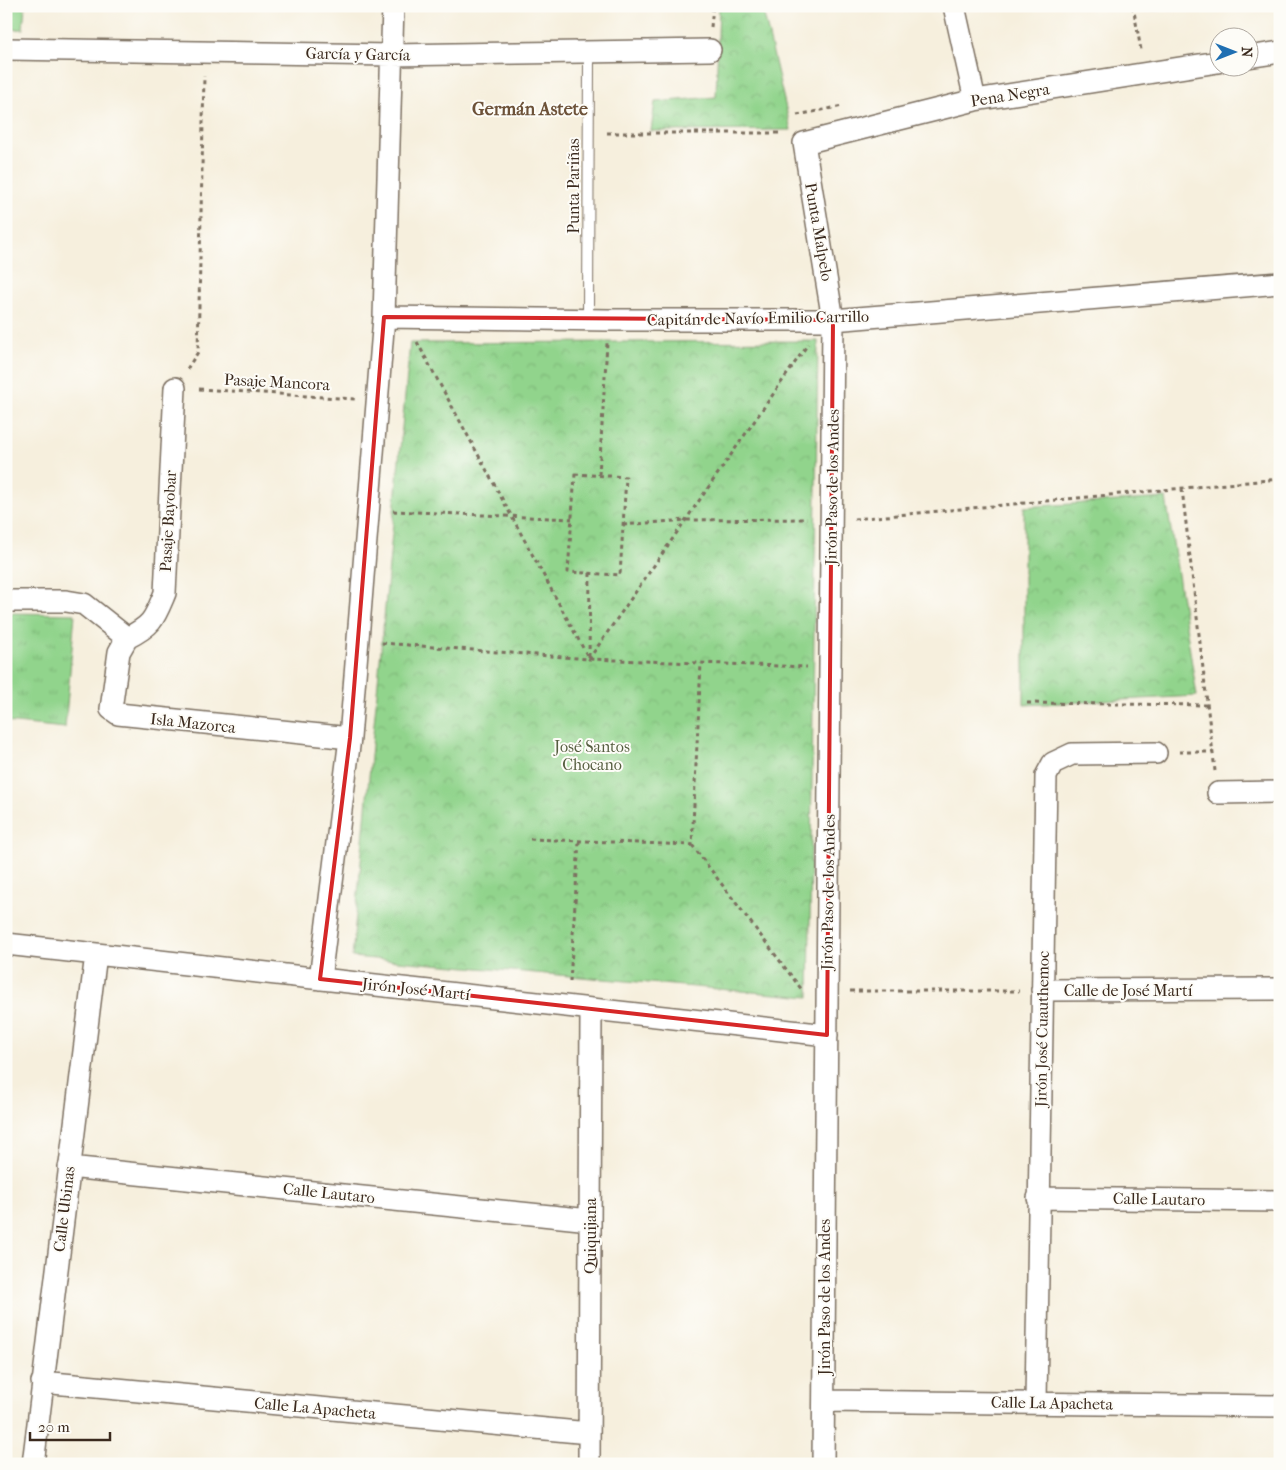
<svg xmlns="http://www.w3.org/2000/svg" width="1286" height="1470" font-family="'IM FELL French Canon',serif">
  <defs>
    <pattern id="grass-tufts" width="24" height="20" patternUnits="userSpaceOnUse" patternTransform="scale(1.25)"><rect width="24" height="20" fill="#91d48c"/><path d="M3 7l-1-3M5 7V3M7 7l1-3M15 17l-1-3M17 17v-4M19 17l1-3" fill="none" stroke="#7eb678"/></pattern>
    <pattern id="park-crowns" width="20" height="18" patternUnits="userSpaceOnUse" patternTransform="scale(1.25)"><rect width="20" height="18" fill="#91d48c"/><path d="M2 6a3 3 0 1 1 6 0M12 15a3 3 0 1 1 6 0" fill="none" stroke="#7eb678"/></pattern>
  </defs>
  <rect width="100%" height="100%" fill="#fdfcf7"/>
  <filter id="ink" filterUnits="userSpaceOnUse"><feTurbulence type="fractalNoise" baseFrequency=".02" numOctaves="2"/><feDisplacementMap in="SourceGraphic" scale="10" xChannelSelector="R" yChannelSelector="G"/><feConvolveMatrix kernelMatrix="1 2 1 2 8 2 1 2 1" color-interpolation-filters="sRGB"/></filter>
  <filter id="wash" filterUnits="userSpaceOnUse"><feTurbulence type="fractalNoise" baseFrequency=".0096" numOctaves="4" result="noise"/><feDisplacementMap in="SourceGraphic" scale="20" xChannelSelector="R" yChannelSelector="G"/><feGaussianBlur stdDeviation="1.12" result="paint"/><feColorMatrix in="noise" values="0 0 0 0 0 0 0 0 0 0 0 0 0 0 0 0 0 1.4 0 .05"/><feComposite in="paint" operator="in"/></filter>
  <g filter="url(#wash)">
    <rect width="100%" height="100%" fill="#f6efdd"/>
    <!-- grass -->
    <path fill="url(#grass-tufts)" stroke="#667f55" d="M6 613 75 614 65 728 6 722Z"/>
    <!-- park -->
    <path fill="url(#park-crowns)" stroke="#667f55" d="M719 6H762L791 130 651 131 655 102 716 97Z
      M1142 6H1202L1144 11Z
      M818 341 809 997 352 957 410 343Z
      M1166 498 1197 696 1024 705V507Z"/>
    <!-- garden -->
    <path fill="#91d48c" stroke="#667f55" d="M6 6H25L23 29 6 30Z"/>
  </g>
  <g filter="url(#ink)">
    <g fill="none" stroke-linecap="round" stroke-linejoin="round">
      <!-- lane casing -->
      <g stroke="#7c6f61" stroke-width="12">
        <path id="lane" d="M588 319 589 52"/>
      </g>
      <!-- street casing -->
      <g stroke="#7c6f61" stroke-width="24">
        <path id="street" d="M954 6 975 100
          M6 49 392 55 710 50
          M1248 57 1280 52
          M384 317 609 320H833L1280 283
          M6 601H66L84 604 127 638
          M127 638 119 652 111 709 118 714 350 738
          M127 638C153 625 154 619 165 593L175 388
          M1218 793 1280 792
          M6 944 827 1035
          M320 979 350 738 384 317 393 6
          M1042 990 1280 989
          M69 1167 590 1220
          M1038 1198 1280 1201
          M42 1382 589 1433
          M824 1401 1280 1406
          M1036 1402 1046 776 1053 763 1072 754 1156 753
          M33 1464 96 954
          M589 1464 591 1009
          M823 1464 833 320 804 143 975 100 1218 62"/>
      </g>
      <!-- path -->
      <path stroke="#7c6f61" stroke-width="3" stroke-dasharray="4 4" stroke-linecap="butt" d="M1133 6 1141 50
        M711 27 713 6
        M797 115 843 106
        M607 133H783
        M417 342 589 659 808 344
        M187 369 198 352 204 76
        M199 389 355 399
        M575 474 626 477 620 575 568 572Z
        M599 475 607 343
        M1182 489 1215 771
        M393 511 572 519
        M854 519 1280 479
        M623 525 686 520 807 519
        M382 643 589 659 807 667
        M589 657 590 573
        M1027 703 1207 705
        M1179 752H1213
        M530 839 692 845 701 663
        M692 845 802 990
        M570 982 579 841
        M850 991H1019"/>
      <!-- lane -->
      <use href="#lane" stroke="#fff" stroke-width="10"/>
      <!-- street -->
      <use href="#street" stroke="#fff" stroke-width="21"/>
    </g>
  </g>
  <!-- marked area -->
  <path fill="none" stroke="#d62828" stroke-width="4" stroke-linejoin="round" d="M384 317 833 320 827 1035 320 979 350 738Z"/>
  <g text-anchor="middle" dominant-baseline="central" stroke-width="4" stroke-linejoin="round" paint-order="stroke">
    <!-- street labels -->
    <g font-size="16" fill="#3b2a1e" stroke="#fdfcf7">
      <text transform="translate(358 54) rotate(1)">García y García</text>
      <text transform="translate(1010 95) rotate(-9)">Pena Negra</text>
      <text transform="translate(573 186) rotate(-90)">Punta Pariñas</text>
      <text transform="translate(819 232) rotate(80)">Punta Malpelo</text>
      <text transform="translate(758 318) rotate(-1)">Capitán de Navío Emilio Carrillo</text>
      <text transform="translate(277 382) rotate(3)">Pasaje Mancora</text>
      <text transform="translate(832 487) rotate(-89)">Jirón Paso de los Andes</text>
      <text transform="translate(168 521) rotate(-87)">Pasaje Bayobar</text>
      <text transform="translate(193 723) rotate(6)">Isla Mazorca</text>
      <text transform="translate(828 892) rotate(-89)">Jirón Paso de los Andes</text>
      <text transform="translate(416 989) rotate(6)">Jirón José Martí</text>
      <text x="1128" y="990">Calle de José Martí</text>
      <text transform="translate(1042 1029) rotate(-89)">Jirón José Cuauthemoc</text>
      <text transform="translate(329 1193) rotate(6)">Calle Lautaro</text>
      <text transform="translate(1159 1199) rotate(1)">Calle Lautaro</text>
      <text transform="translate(64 1209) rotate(-83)">Calle Ubinas</text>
      <text transform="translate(590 1236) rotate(-90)">Quiquijana</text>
      <text transform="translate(824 1297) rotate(-90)">Jirón Paso de los Andes</text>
      <text transform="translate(1052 1403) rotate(1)">Calle La Apacheta</text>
      <text transform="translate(315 1408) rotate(5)">Calle La Apacheta</text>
    </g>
    <!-- park labels -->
    <g font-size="16" fill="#555d3f" stroke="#fdfcf7">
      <text x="592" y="746">José Santos<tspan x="592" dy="18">Chocano</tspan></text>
    </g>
    <!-- neighbourhood labels -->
    <g font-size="18" font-weight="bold" fill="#6d5239" stroke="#fdfcf7">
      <text x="530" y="109">Germán Astete</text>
    </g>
  </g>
  <!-- margin -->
  <rect width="1286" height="1470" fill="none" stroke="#fdfcf7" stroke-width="25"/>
  <!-- north arrow -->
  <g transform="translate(1234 52) rotate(90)"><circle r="24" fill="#fdfcf7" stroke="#afa8a0"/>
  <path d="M0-4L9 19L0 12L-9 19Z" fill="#1f6fb2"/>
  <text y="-8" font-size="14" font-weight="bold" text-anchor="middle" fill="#3b2a1e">N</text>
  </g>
  <!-- scale -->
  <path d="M30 1432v8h80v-8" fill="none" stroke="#3b2a1e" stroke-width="2.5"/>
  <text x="38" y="1432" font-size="15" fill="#3b2a1e" stroke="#fdfcf7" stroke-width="4" paint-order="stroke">20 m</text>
</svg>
